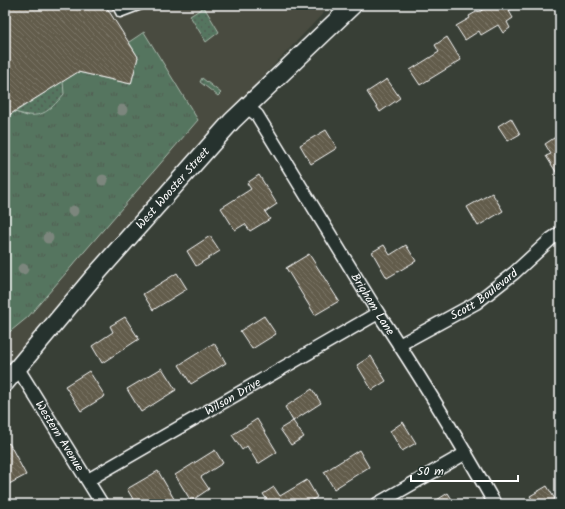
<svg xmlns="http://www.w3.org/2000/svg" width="565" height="509" font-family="Kalam,sans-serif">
  <defs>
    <pattern id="grass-tufts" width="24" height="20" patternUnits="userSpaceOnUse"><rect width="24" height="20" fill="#55755e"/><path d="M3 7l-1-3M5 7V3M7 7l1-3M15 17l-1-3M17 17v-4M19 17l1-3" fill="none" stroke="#505c53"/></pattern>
    <pattern id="garden-dots" width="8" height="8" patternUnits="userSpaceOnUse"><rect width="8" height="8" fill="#55755e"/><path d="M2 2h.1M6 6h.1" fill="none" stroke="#505c53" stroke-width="1.8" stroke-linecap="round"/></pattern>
    <pattern id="building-back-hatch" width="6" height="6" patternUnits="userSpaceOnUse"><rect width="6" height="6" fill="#625c4b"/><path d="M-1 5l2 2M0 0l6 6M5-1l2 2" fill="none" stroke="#7a7466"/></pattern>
  </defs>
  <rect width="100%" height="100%" fill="#383f36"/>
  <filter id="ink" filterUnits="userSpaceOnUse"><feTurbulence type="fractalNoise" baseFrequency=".025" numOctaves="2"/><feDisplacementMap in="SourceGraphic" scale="8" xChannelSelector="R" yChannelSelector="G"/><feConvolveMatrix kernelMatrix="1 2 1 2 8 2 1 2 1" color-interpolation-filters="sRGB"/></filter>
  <g filter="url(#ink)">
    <!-- built -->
    <path fill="#494c40" d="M5 5H331L212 130 35 334 5 373Z"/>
    <!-- grass -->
    <path fill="url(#grass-tufts)" stroke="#aabaae" d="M144 32 198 120 28 317 6 335 5 133 9 115 15 112 27 116 63 81 78 72 131 84 138 57 129 42Z"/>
    <!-- garden -->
    <path fill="url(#garden-dots)" stroke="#aabaae" d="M204 7 219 32 206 42 190 16Z
      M202 78 221 93 218 96 200 82Z
      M63 81 64 94C48 113 40 120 15 112Z"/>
    <!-- building -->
    <path fill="url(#building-back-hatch)" stroke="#fff" d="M9 5H105L138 57 131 84 78 72 9 115 5 133V7Z
      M490 5H508L511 9 509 11 513 18 507 22 510 28 503 33 498 25 481 35 479 31 465 40 456 26 470 18 469 16 478 11 479 12Z
      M447 37 461 60 420 85 410 70 439 52 435 45Z
      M387 79 400 98 380 112 367 92Z
      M511 118 520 134 508 141 498 126Z
      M326 130 337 148 311 164 300 145Z
      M560 134V174L558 175 546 156 551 154 545 144Z
      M259 175 277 204 265 212 270 219 250 231 245 224 235 230 221 208 251 189 247 183Z
      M492 193 503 211 478 226 467 207Z
      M210 236 220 251 196 266 187 251Z
      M384 245 390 255 406 245 416 261 387 278 372 252Z
      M309 254 339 301 315 315 286 268Z
      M177 273 187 289 153 310 143 294Z
      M264 316 276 334 252 349 240 331Z
      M125 317 139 339 102 363 92 346 113 332 110 326Z
      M214 343 226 363 191 384 179 365Z
      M371 356 386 381 372 390 357 365Z
      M162 368 176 390 141 412 127 389Z
      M89 371 105 396 81 411 65 386Z
      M312 389 321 403 293 421 285 407Z
      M257 419 277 452 258 464 247 446 242 450 232 435Z
      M293 421 304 437 291 445 280 429Z
      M403 422 416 443 402 451 390 431Z
      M9 443 26 475 9 484 5 477V446Z
      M215 450 223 463 201 477 209 489 191 501 175 475Z
      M359 450 369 467 334 489 324 472Z
      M158 471 177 504H158L155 498 144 504H136L127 489Z
      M307 480 317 497 307 504H270L263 494 274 487 280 496Z
      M547 486 558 504H535L530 496Z
      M448 493 455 504H432V503Z"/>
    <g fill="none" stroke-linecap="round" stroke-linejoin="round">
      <!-- service casing -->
      <g stroke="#fff" stroke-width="9">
        <path id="service" d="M115 5 120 14 144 5"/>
      </g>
      <!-- minor casing -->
      <g stroke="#fff" stroke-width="15">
        <g id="minor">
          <path id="s1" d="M246 106 257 115 378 313C420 375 458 439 495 504"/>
          <path id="s2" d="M399 345 476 303 514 273 551 239 560 233"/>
          <path id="s3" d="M17 367 102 504"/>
          <path id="s4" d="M88 480 378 313"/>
          <path d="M377 504 466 453"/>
        </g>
      </g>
      <!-- secondary casing -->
      <g stroke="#fff" stroke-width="20">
        <g id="secondary">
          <path id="s5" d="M5 383 91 280 232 121 353 5"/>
        </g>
      </g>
      <!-- service -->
      <use href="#service" stroke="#26332d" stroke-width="6"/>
      <!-- minor -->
      <use href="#minor" stroke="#26332d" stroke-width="12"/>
      <!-- secondary -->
      <use href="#secondary" stroke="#26332d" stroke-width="17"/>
    </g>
    <!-- trees -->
    <g fill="#7b867d">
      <circle cx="122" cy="110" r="5.5"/>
      <circle cx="103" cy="180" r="5.5"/>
      <circle cx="73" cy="211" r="5.5"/>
      <circle cx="48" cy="238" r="5.5"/>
      <circle cx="23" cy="269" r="5.5"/>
    </g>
  </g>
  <g text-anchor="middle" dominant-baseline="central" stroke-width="4" stroke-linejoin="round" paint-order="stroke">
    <!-- street labels -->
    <g font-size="12" fill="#fff" stroke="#26332d">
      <text stroke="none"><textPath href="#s5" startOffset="257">West Wooster Street</textPath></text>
      <text stroke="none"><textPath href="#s2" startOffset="99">Scott Boulevard</textPath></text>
      <text stroke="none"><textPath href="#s1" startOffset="236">Brigham Lane</textPath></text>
      <text stroke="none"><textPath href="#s4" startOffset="167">Wilson Drive</textPath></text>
      <text stroke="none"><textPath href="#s3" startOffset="81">Western Avenue</textPath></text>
    </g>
  </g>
  <!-- margin -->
  <rect width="565" height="509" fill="none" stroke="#26332d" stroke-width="20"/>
  <rect x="10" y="10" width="545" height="489" fill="none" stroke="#fff" stroke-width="1.5" filter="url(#ink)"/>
  <!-- scale -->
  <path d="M411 475v6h107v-6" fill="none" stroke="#ffffff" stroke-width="2"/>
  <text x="417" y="475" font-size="12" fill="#ffffff" stroke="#26332d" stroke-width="3" paint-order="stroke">50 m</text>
</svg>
